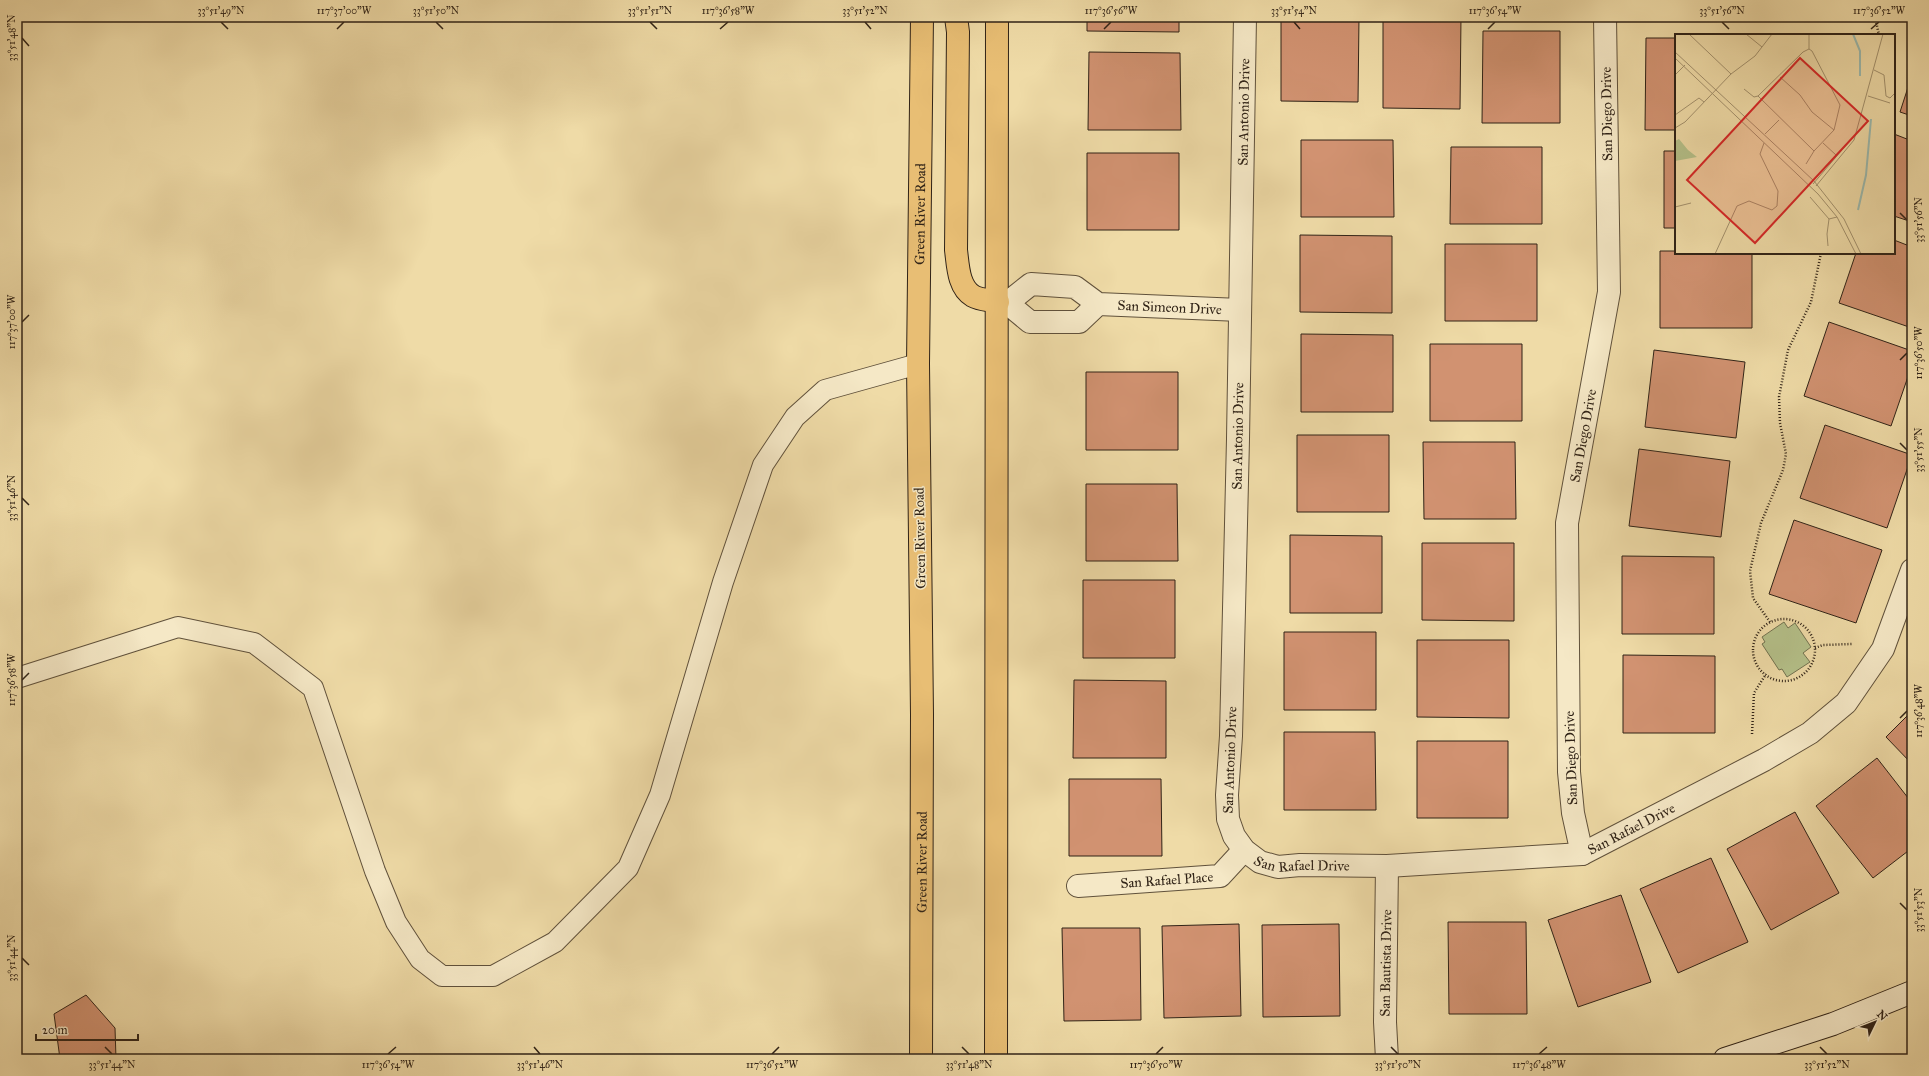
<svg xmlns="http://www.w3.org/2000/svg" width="1929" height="1076" font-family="'IM FELL Great Primer',serif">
  <rect width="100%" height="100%" fill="#efdba7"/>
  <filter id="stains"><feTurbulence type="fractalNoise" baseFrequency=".005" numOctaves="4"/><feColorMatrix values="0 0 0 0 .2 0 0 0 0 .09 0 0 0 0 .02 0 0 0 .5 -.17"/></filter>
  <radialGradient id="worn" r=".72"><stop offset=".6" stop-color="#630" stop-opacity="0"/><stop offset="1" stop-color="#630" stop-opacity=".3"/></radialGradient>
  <!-- green -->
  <path fill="#b5c18a" stroke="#727250" d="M1784 622 1788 628 1795 623 1811 647 1803 653 1810 662 1787 677 1782 669 1779 670 1762 644 1765 642 1762 637Z"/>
  <!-- building -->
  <path fill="#d19271" stroke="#302317" d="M1087 17H1179V32L1087 31Z
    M1281 17H1359L1358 102 1281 101Z
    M1383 17H1461L1460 109 1383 108Z
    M1483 31H1560V123H1482Z
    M1646 38H1676V130H1645Z
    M1089 52 1180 53 1181 130H1088Z
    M1912 75V116L1900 112Z
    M1894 134 1912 141V222L1894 216Z
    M1301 140H1393L1394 217H1301Z
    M1451 147H1542V224H1450Z
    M1664 151H1676V228H1664Z
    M1087 153H1179V230H1087Z
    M1300 235 1392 236V313L1300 312Z
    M1894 240 1912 247V328L1839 303 1856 253H1894Z
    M1445 244H1537V321H1445Z
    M1660 251H1676V253H1752V328H1660Z
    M1829 322 1912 351V365L1891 426 1804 396Z
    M1301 334 1393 335V412H1301Z
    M1430 344H1522V421H1430Z
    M1654 350 1745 362 1736 438 1645 427Z
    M1086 372H1178V450H1086Z
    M1825 425 1912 455 1887 528 1800 498Z
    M1297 435H1389V512H1297Z
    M1423 442H1515L1516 519H1424Z
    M1639 449 1730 461 1721 537 1629 526Z
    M1086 484H1177L1178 561H1086Z
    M1794 520 1882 550 1856 623 1769 594Z
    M1290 535 1382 536V613H1290Z
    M1422 543H1514V621L1422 620Z
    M1622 556 1714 557V634H1622Z
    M1083 580H1175V658H1083Z
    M1284 632H1376V710H1284Z
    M1417 640H1509V718L1417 717Z
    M1623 655 1715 656V733H1623Z
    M1074 680 1166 681V758H1073Z
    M1912 711V764L1886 737Z
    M1284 732H1375L1376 810H1284Z
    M1417 741H1508V818H1417Z
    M1877 758 1912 803V848L1873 878 1816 806Z
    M1069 779H1161L1162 856H1069Z
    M1795 812 1839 893 1771 930 1727 849Z
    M1711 858 1748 942 1678 973 1640 889Z
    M1621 895 1651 982 1578 1007 1548 920Z
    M1448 922H1526L1527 1014H1449Z
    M1239 924 1241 1016 1164 1018 1162 926Z
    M1339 924 1340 1016 1263 1017 1262 925Z
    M1062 928H1140L1141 1020 1064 1021Z
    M86 995 115 1028 116 1059H60L54 1014Z"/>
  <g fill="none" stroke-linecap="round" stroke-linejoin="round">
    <!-- service casing -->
    <g stroke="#60513b" stroke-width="22">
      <path id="service" d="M17 678 178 627 254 643 313 688 375 871 396 922 420 959 442 976H493L555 942 628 868 660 795 723 582 763 465 795 417 825 390 918 364"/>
    </g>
    <!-- minor casing -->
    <g stroke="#60513b" stroke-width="24">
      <g id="minor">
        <path id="s1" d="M1245 17 1238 439 1231 736 1227 795 1228 819 1234 836 1244 850 1260 862 1278 867 1300 865 1387 866 1582 854 1764 760 1810 733 1846 703 1883 649 1912 570"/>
        <path id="s2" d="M1098 304 1079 322H1030L1007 303 1031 284 1075 287 1098 304 1240 310"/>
        <path id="s3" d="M1582 854 1573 813 1569 772 1567 523 1609 292 1605 17"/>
        <path d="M1387 866 1385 1022 1387 1059"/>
        <path id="s4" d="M1078 886 1220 876 1244 850"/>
      </g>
    </g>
    <!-- secondary casing -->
    <g stroke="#302317" stroke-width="24">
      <path id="secondary" d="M1725 1059 1833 1024 1912 992"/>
    </g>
    <!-- primary casing -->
    <g stroke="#302317" stroke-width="24">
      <g id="primary">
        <path d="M956 17 958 32 956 250C958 265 958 287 973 296 980 300 990 300 998 302"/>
        <path id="s5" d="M921 1059 922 714 918 364 922 17"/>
        <path d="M996 1059 997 17"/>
      </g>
    </g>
    <!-- path -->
    <path stroke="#302317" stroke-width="2.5" stroke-dasharray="1 2" stroke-linecap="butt" d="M1875 17 1879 35
      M1753 650a31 31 0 1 1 62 0a31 31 0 1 1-62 0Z
      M1770 622 1753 598 1750 571 1761 523 1783 470 1786 454 1780 423 1779 397 1788 350 1811 302 1821 253
      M1815 648 1823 645 1852 644
      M1752 734 1754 693 1766 674"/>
    <!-- service -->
    <use href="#service" stroke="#f5e8c6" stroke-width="20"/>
    <!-- minor -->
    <use href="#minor" stroke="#f5e8c6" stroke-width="22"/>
    <!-- secondary -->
    <use href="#secondary" stroke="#f5e8c6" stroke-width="22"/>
    <!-- primary -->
    <use href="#primary" stroke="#e8be74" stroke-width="22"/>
  </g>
  <!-- ticks -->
  <path fill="none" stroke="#302317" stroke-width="1.5" d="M221 22 228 29M436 22 443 29M650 22 657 29M865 22 871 29M1294 22 1300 29M1722 22 1729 29M337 29 344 22M720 29 728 22M1104 29 1111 22M1488 29 1495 22M1871 29 1879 22M22 38 29 46M1900 213 1907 220M22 322 29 315M1900 360 1907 353M1900 443 1907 450M22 498 29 505M22 680 29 673M1900 718 1907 711M1900 903 1907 910M22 958 29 965M105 1047 112 1054M534 1047 540 1054M962 1047 969 1054M1391 1047 1398 1054M1820 1047 1827 1054M388 1054 396 1047M772 1054 779 1047M1156 1054 1163 1047M1539 1054 1547 1047"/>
  <g text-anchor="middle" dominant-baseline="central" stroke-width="3" stroke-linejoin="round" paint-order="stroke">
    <!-- street labels -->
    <g font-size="14" fill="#302317" stroke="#f5e8c6">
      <text transform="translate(1244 112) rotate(-89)">San Antonio Drive</text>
      <text transform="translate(1607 114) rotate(-91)">San Diego Drive</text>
      <text stroke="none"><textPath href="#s5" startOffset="845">Green River Road</textPath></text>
      <text stroke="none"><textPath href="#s2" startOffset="280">San Simeon Drive</textPath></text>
      <text stroke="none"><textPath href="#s3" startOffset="421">San Diego Drive</textPath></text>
      <text transform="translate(1238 436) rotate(-89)">San Antonio Drive</text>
      <text transform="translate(920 538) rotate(-91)">Green River Road</text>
      <text transform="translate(1571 758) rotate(-92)">San Diego Drive</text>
      <text transform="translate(1230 760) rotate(-88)">San Antonio Drive</text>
      <text stroke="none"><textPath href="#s1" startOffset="1236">San Rafael Drive</textPath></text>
      <text stroke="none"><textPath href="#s1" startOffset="900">San Rafael Drive</textPath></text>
      <text stroke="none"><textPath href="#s5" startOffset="197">Green River Road</textPath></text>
      <text stroke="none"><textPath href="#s4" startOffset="89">San Rafael Place</textPath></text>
      <text transform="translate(1386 963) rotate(-89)">San Bautista Drive</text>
    </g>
  </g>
  <!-- overview -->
  <g transform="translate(1675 34)">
    <rect width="220" height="220" fill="#efdba7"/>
    <path d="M4 105 13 116 22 123 0 127V107Z" fill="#b5c18a"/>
    <path fill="none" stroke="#9bbaaf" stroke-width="2" d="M178 0 185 17V42M183 176 191 141 196 85"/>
    <path fill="none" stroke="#a3916d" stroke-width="1" d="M14 0 56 40M71 0 87 13M134 15V0M0 18 139 147 169 185 186 220M0 24 143 160 162 183 181 220M199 36 209 41 211 62 215 64 220 59M0 41 10 31M105 43 125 61 137 78 159 96M69 55 79 63 83 62M83 62 128 18 134 15 137 17 165 71 159 96 139 117M83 62 139 117M193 62 215 69M0 81 24 64 29 68M0 94 10 88 56 40 80 22 97 0M90 100 104 86M148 109 161 121M131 130 139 117M138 150 178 103M141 152 179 106 208 0M135 163 154 185M0 173 16 169M153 212 152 200 154 185 162 183M40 220 62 172 74 167 97 176 102 172 103 157 85 120 89 109"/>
    <path fill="#d62828" fill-opacity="0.15" stroke="#d62828" stroke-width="2" d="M125 24 193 87 80 209 12 146Z"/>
    <rect width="220" height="220" fill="none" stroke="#302317" stroke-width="2"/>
  </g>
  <!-- margin -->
  <rect width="1929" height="1076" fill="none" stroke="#efdba7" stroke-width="44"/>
  <!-- north arrow -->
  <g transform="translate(1875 1022) rotate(47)" stroke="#f5e8c6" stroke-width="3" paint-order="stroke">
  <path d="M0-3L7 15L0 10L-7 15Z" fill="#302317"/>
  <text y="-6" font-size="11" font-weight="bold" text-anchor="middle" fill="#302317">N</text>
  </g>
  <!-- scale -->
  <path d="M36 1034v6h102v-6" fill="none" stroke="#302317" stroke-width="2"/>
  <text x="42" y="1034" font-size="12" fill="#302317" stroke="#f5e8c6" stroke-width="3" paint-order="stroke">20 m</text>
  <rect x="22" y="22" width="1885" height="1032" fill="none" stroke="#302317" stroke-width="1.5"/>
  <g font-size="10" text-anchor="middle" fill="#302317">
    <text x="221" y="14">33°51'49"N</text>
    <text x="344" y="14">117°37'00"W</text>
    <text x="436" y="14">33°51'50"N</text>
    <text x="650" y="14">33°51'51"N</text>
    <text x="728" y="14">117°36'58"W</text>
    <text x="865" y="14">33°51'52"N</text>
    <text x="1111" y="14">117°36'56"W</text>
    <text x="1294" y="14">33°51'54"N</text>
    <text x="1495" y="14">117°36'54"W</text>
    <text x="1722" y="14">33°51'56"N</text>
    <text x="1879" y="14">117°36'52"W</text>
    <text transform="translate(11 38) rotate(-90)" y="4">33°51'48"N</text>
    <text transform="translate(1918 220) rotate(-90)" y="4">33°51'56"N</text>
    <text transform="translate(11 322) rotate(-90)" y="4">117°37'00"W</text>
    <text transform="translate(1918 353) rotate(-90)" y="4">117°36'50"W</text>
    <text transform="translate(1918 450) rotate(-90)" y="4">33°51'55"N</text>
    <text transform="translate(11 498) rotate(-90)" y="4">33°51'46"N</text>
    <text transform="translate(11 680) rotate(-90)" y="4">117°36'58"W</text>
    <text transform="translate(1918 711) rotate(-90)" y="4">117°36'48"W</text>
    <text transform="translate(1918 910) rotate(-90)" y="4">33°51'53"N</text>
    <text transform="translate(11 958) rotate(-90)" y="4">33°51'44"N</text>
    <text x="112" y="1068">33°51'44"N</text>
    <text x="388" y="1068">117°36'54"W</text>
    <text x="540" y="1068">33°51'46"N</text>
    <text x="772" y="1068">117°36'52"W</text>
    <text x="969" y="1068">33°51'48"N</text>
    <text x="1156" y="1068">117°36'50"W</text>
    <text x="1398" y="1068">33°51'50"N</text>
    <text x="1539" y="1068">117°36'48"W</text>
    <text x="1827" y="1068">33°51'52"N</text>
  </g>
  <rect width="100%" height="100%" filter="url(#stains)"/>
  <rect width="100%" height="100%" fill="url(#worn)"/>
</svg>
